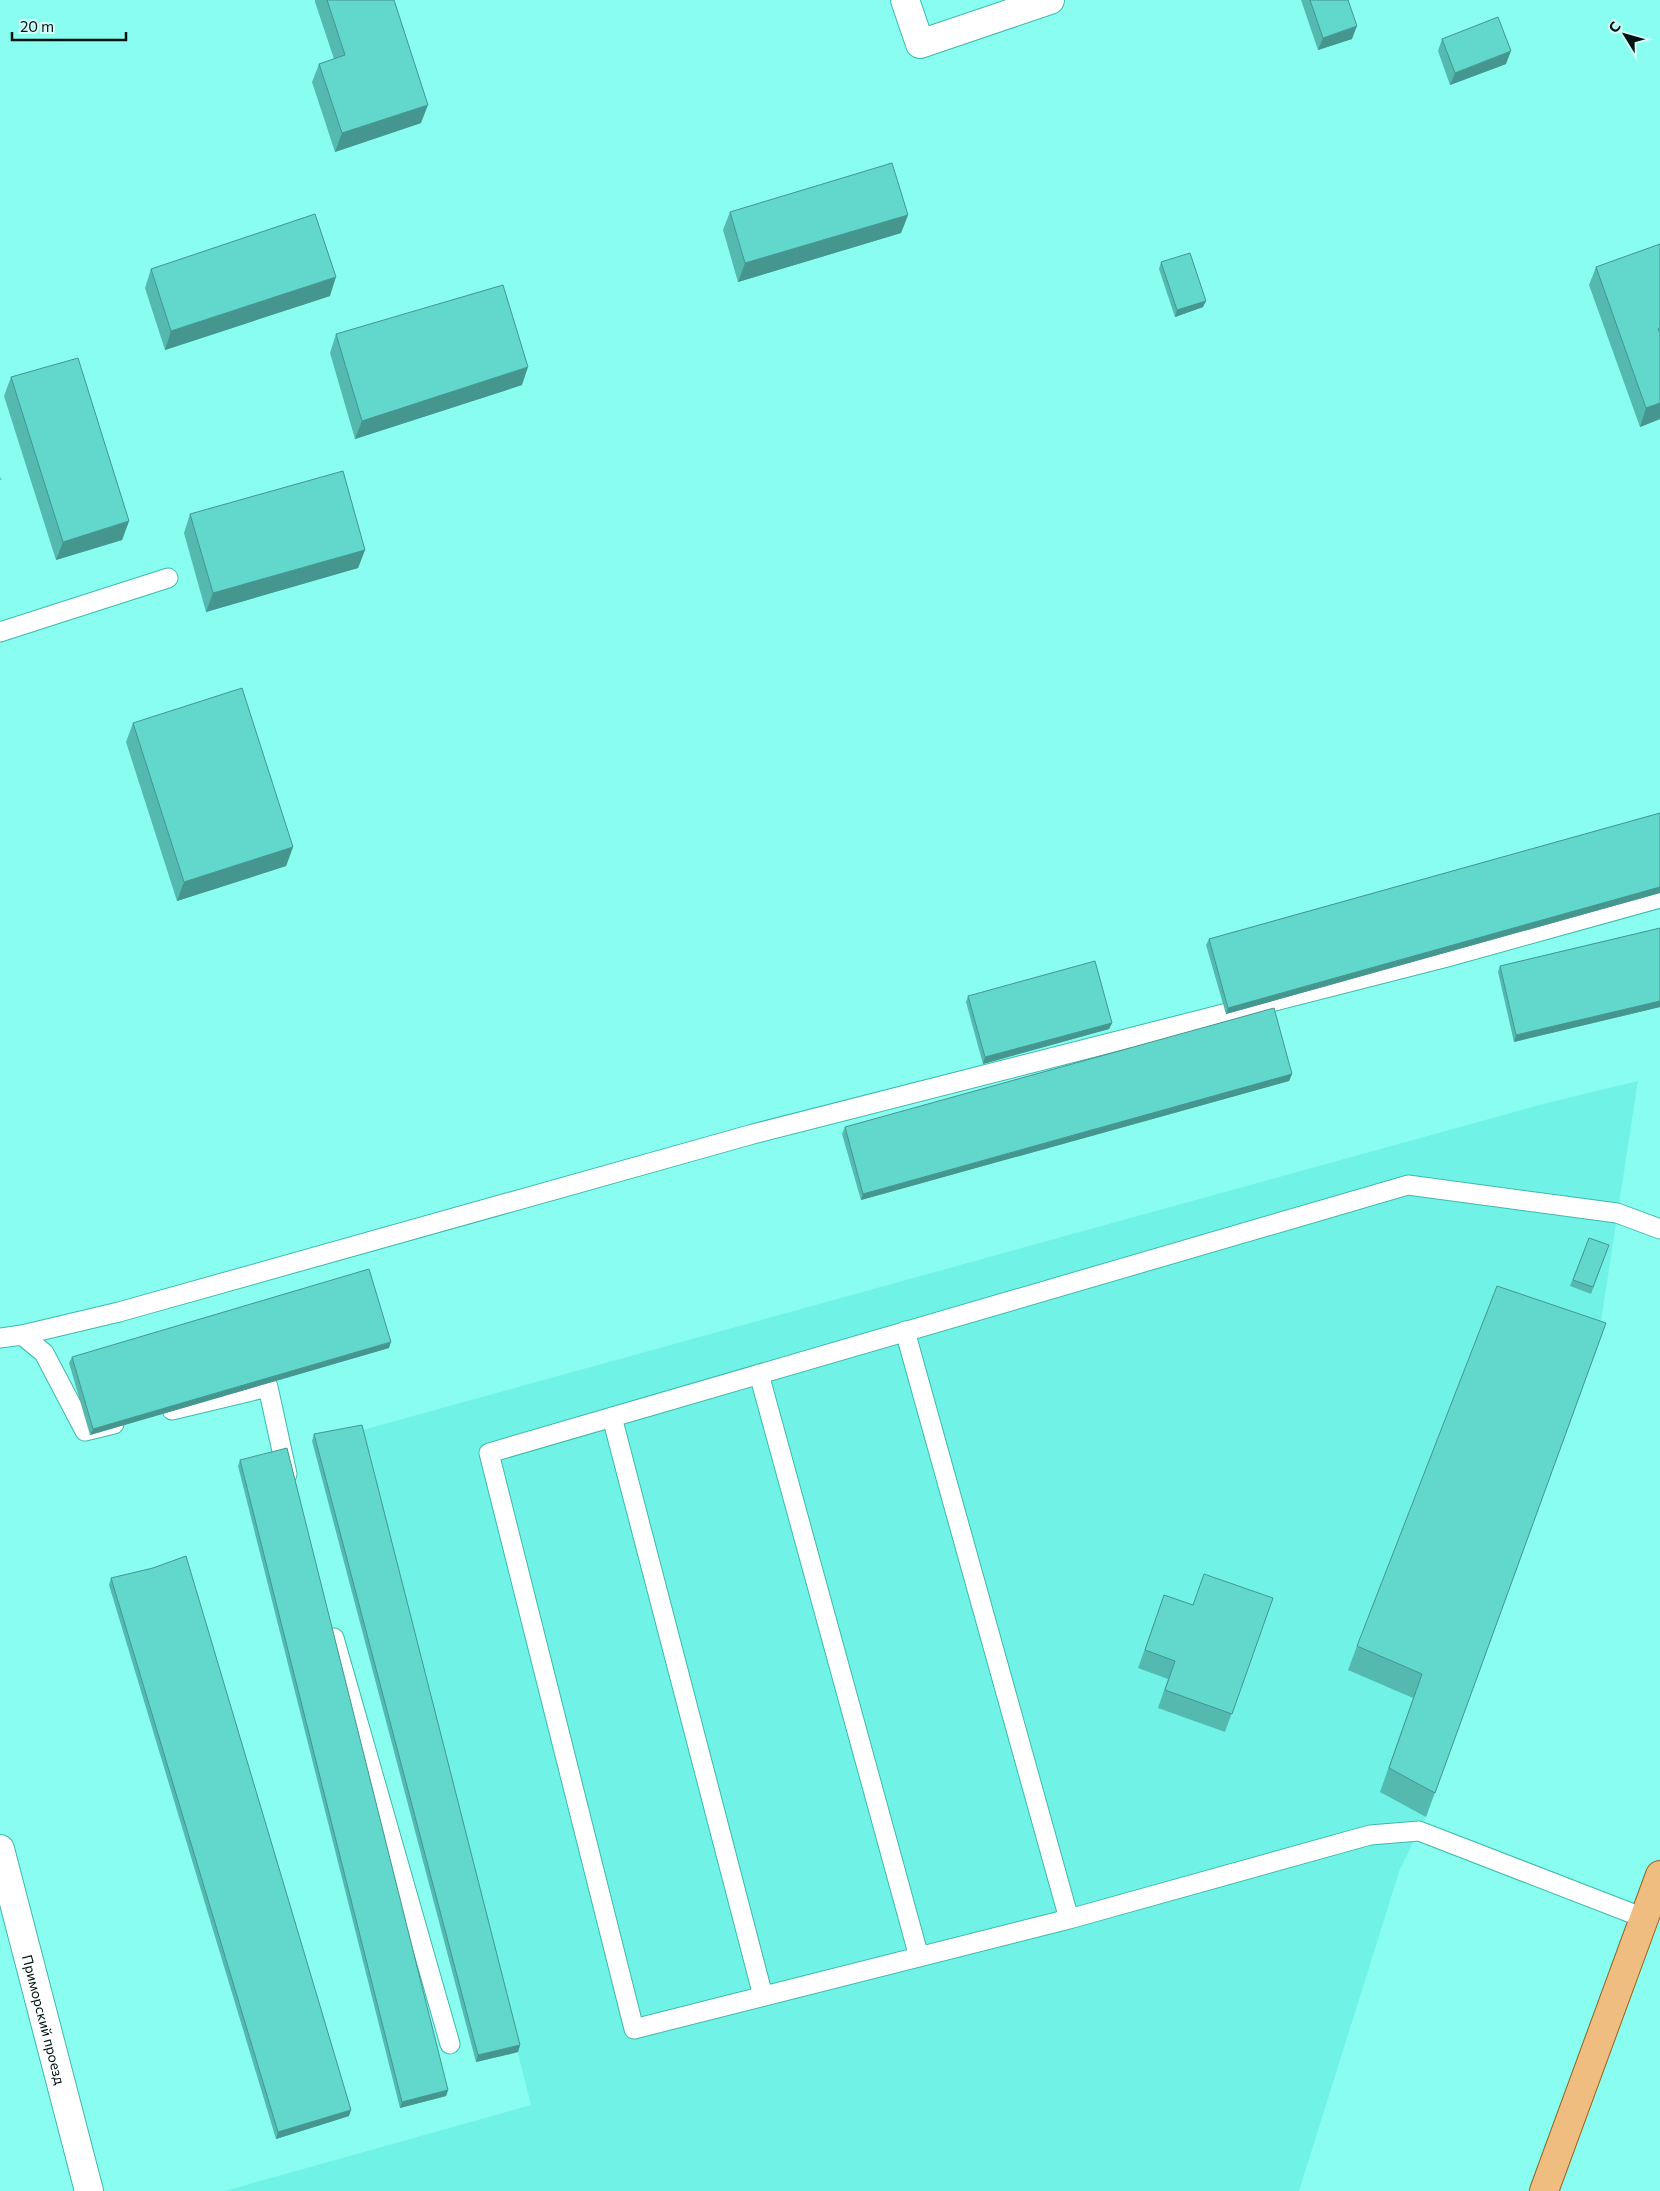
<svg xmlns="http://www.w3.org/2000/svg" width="1660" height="2191" font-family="Commissioner,sans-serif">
  <rect width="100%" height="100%" fill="#8afdf1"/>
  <!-- built -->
  <path fill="#70f3e6" d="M1638 1081 1597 1347 1426 1817 1400 1869 1299 2191H225L531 2105 359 1431 1547 1103Z"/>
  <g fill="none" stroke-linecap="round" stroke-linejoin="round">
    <!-- lane casing -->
    <g stroke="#3eb9ad" stroke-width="21">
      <path id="lane" d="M0 632 168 578
        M905 1331 1069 1919
        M22 1335 44 1353 85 1431 114 1424
        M0 1338 22 1335 119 1312 753 1134 1447 957 1660 898
        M759 1374 919 1957
        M172 1410 268 1387 287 1474
        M612 1417 763 1996
        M334 1638 450 2044
        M1644 1918 1419 1831 1370 1835 1069 1919 634 2029 489 1453 1408 1185 1617 1213 1660 1229"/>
    </g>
    <!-- street casing -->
    <g stroke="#3eb9ad" stroke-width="30">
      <g id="street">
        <path d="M905 0 920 44 1050 0"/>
        <path id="s1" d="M0 1849 89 2191"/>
      </g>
    </g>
    <!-- primary casing -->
    <g stroke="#946521" stroke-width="30">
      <path id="primary" d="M1544 2191 1660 1875"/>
    </g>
    <!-- path -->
    <path stroke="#5db1a8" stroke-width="3" stroke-dasharray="1 4" stroke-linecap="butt" d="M0 479 2 478"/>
    <!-- lane -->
    <use href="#lane" stroke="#fff" stroke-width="19"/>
    <!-- street -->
    <use href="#street" stroke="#fff" stroke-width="28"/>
    <!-- primary -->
    <use href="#primary" stroke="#eebd7f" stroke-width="28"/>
  </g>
  <!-- wall -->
  <path fill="#54b9af" d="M315 0H394L421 123 335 152 312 82 319 64 334 59 315 2Z
    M1301 0H1348L1352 39 1318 50Z
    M1442 39 1506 64 1450 85 1438 51Z
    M730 212 908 215 901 233 738 282 723 230Z
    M1660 244V419L1640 427 1589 285 1596 267Z
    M1161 262 1203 307 1175 317 1159 269Z
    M151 269 330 296 165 350 145 288Z
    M336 334 522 385 355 439 330 353Z
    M11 377 129 521 122 540 56 560 4 396Z
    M190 514 365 550 358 568 206 612 184 533Z
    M133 723 293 847 286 866 177 901 126 742Z
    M1660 813V893L1226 1014 1206 945 1209 939Z
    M1660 928V1007L1514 1042 1498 972 1500 966Z
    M968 996 1112 1023 1109 1029 983 1064 966 1002Z
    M1292 1074 1289 1081 861 1200 842 1134 845 1127Z
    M1589 1238 1609 1245 1591 1294 1570 1286Z
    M1606 1323 1426 1817 1380 1792 1413 1698 1348 1670 1357 1646Z
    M389 1348 90 1435 69 1363 72 1357Z
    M314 1434 520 2045 518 2052 476 2062 312 1441Z
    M240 1460 448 2090 446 2096 400 2108 238 1466Z
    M111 1578 349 2116 276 2139 109 1585Z
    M1164 1595 1193 1605 1273 1598 1225 1732 1158 1708 1168 1679 1138 1668Z"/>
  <!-- shaded-wall -->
  <path fill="#45968e" d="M1357 26 1352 39 1318 50 1323 38Z
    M1511 51 1506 64 1450 85 1455 73Z
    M428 105 421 123 335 152 342 133Z
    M908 215 901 233 738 282 745 263Z
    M336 277 330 296 165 350 171 331Z
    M1206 301 1203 307 1175 317 1177 310Z
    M528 367 522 385 355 439 362 421Z
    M1660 403V419L1640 427 1646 408Z
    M129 521 122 540 56 560 63 542Z
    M365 550 358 568 206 612 213 593Z
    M293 847 286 866 177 901 184 882Z
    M1660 887V893L1226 1014 1228 1008Z
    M1660 1001V1007L1514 1042 1516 1035Z
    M1112 1023 1109 1029 983 1064 985 1057Z
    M1292 1074 1289 1081 861 1200 863 1194Z
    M391 1342 389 1348 90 1435 93 1429Z
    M520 2045 518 2052 476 2062 478 2055Z
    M448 2090 446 2096 400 2108 402 2102Z
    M351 2110 349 2116 276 2139 278 2132Z"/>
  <!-- building -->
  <path fill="#62d7cb" stroke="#45968e" d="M327 0H394L428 105 342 133 319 64 345 55Z
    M1310 0H1348L1357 26 1323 38Z
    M1498 17 1511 51 1455 73 1442 39Z
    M892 163 908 215 745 263 730 212Z
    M315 214 336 277 171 331 151 269Z
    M1660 244V328L1658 329 1660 333V403L1646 408 1596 267Z
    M1190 253 1206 301 1177 310 1161 262Z
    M503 285 528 367 362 421 336 334Z
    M78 358 129 521 63 542 11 377Z
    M343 471 365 550 213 593 190 514Z
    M242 688 293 847 184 882 133 723Z
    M1660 813V887L1228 1008 1209 939Z
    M1660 928V1001L1516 1035 1500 966Z
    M1095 961 1112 1023 985 1057 968 996Z
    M1274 1008 1292 1074 863 1194 845 1127Z
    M1589 1238 1609 1245 1593 1287 1573 1280Z
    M369 1269 391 1342 93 1429 72 1357Z
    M1497 1286 1606 1323 1435 1793 1389 1768 1422 1674 1357 1646Z
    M362 1425 520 2045 478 2055 314 1434Z
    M287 1448 448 2090 402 2102 240 1460Z
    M186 1556 351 2110 278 2132 111 1578 153 1568Z
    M1204 1574 1273 1598 1232 1714 1165 1690 1175 1661 1145 1650 1164 1595 1193 1605Z"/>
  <g text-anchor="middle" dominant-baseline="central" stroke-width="5" stroke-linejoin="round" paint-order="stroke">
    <!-- street labels -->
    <g font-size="14" fill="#001412" stroke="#d4fdf7">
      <text stroke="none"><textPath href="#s1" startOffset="176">Приморский проезд</textPath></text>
    </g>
  </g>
  <!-- north arrow -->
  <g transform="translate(1625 35) rotate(307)" stroke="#d4fdf7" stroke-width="4" paint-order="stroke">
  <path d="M0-4L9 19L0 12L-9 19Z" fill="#001412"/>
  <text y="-8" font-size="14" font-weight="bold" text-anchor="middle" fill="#001412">С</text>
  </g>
  <!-- scale -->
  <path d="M12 32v8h114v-8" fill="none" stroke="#001412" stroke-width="2.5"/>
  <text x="20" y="32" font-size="15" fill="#001412" stroke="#d4fdf7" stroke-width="4" paint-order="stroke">20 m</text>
</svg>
